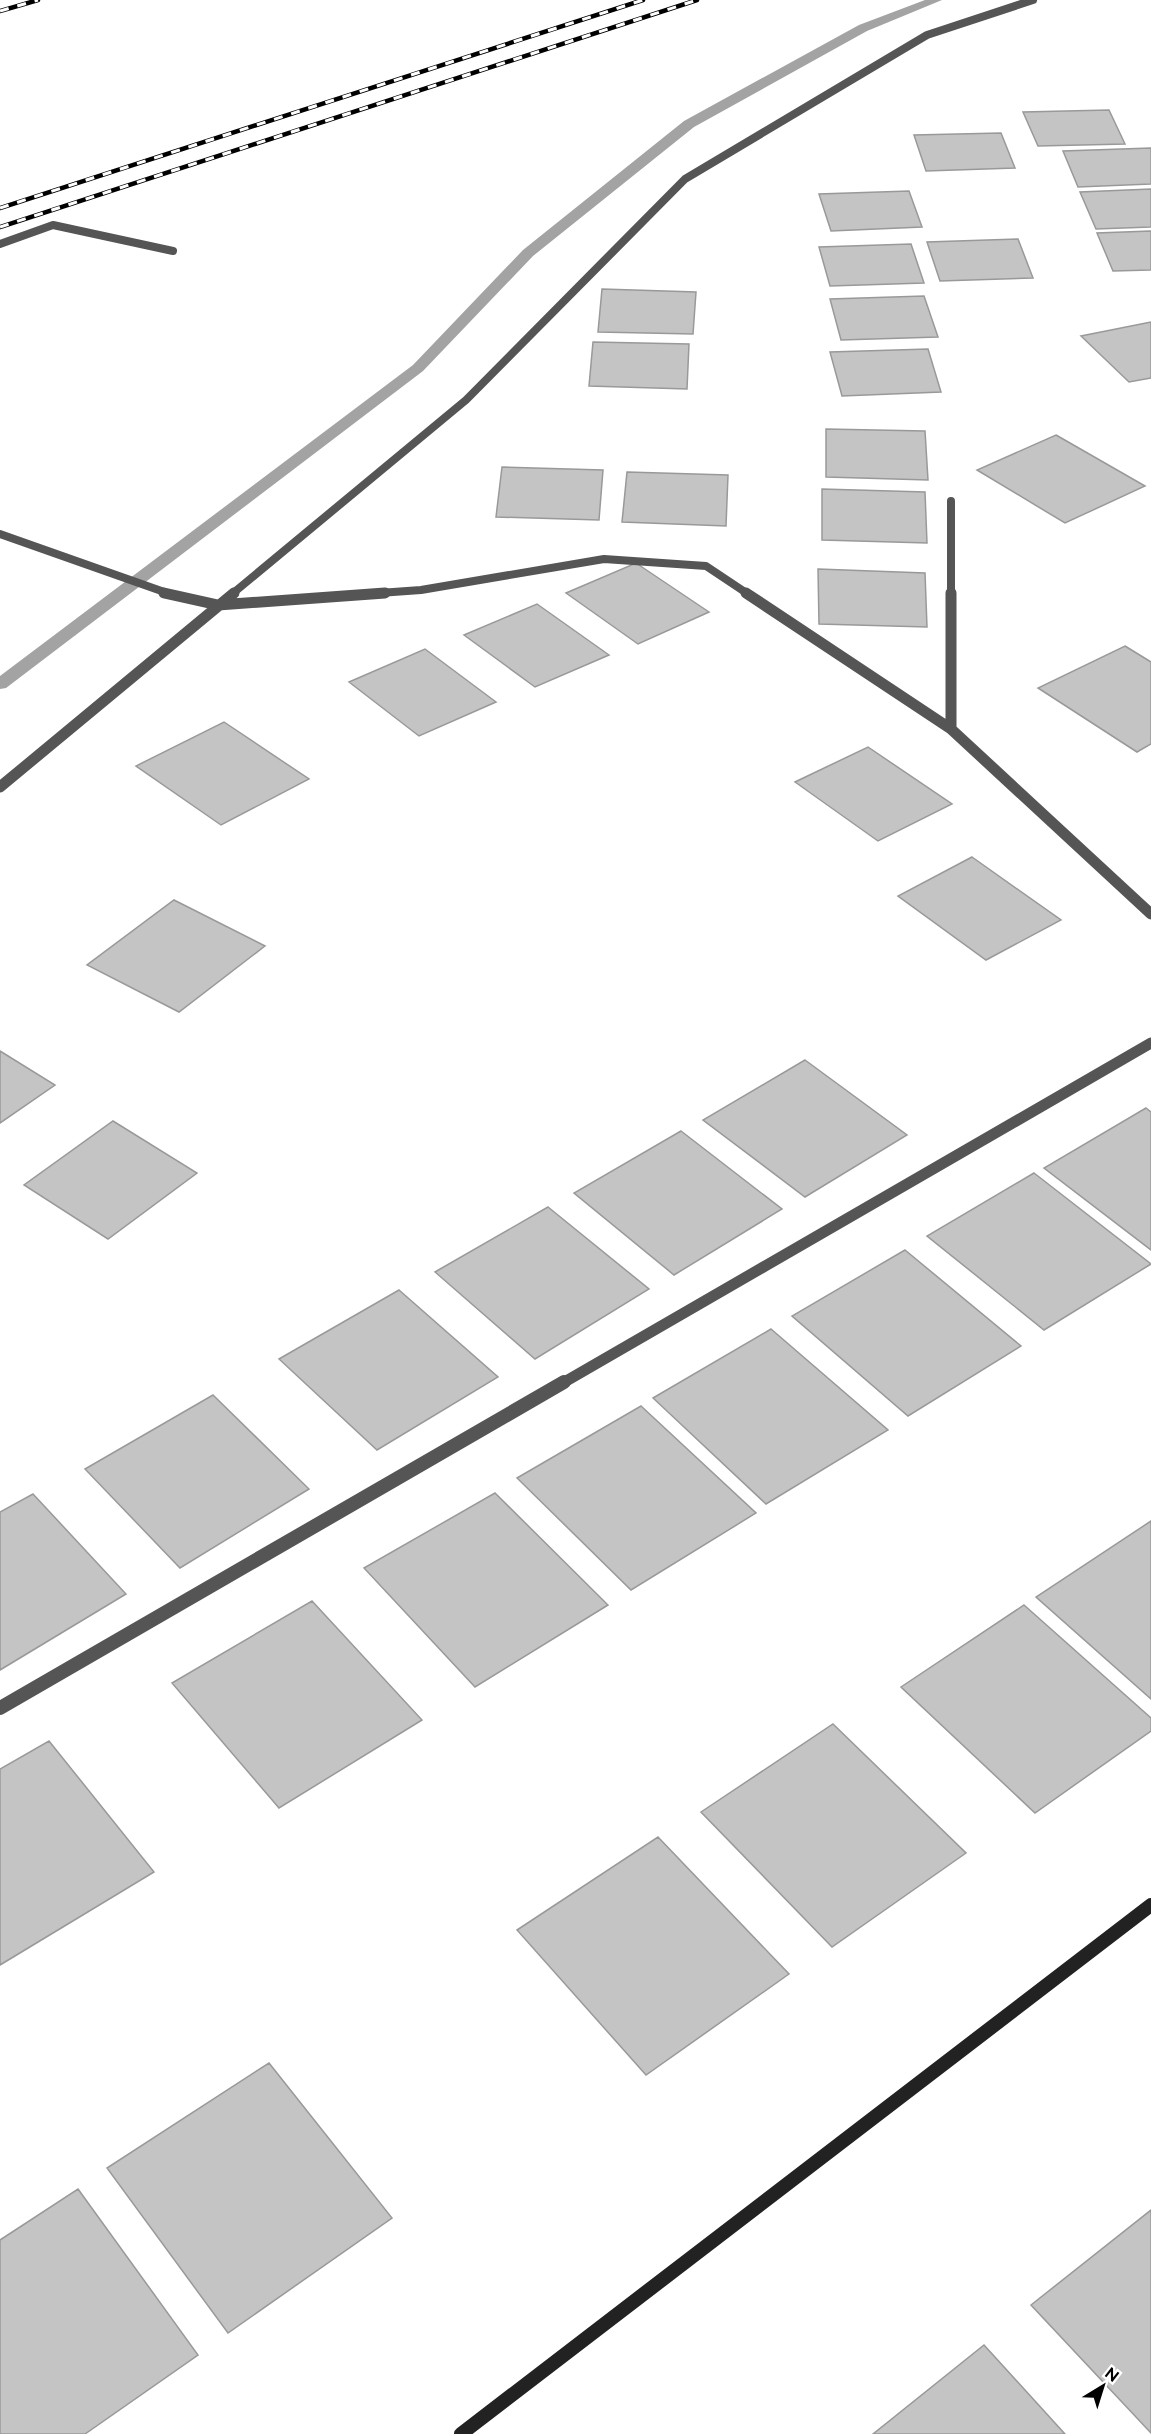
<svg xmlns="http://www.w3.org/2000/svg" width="1151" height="2434" font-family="Raleway,sans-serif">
  <rect width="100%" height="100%" fill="#fff"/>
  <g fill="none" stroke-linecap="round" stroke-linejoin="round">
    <!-- stream -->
    <path fill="#a3a3a3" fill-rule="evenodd" d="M925 0H942L867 31 694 127 533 256 423 371 6 688 0 689V676L413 365 523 250 684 121 859 25Z"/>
  </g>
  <!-- building -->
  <path fill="#c4c4c4" stroke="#999" stroke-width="1.5" d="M1109 110 1125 144 1038 146 1023 112Z
    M1001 133 1015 168 926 171 914 135Z
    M1151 148V184L1078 187 1063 151Z
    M1151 189V227L1096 229 1080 192Z
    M909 191 922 227 831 231 819 194Z
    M1151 231V270L1113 271 1097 233Z
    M1018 239 1033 278 940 281 927 242Z
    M911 244 924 283 830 286 819 247Z
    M602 289 696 292 693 334 598 332Z
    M924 296 938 337 841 340 830 299Z
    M1151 322V378L1129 382 1081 336Z
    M593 342 689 344 687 389 589 386Z
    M928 349 941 392 842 396 830 352Z
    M826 429 925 431 928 480 826 477Z
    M1056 435 1145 486 1065 523 977 470Z
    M502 467 603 470 599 520 496 517Z
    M627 472 728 475 726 526 622 522Z
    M822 489 925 492 927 543 822 540Z
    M636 563 709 612 638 644 566 593Z
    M818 569 925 573 927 627 819 624Z
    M537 604 609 655 535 687 464 635Z
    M1125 646 1151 662V744L1137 752 1038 688Z
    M425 649 496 702 419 736 349 682Z
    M224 722 309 779 221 825 136 766Z
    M868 747 952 804 878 841 795 782Z
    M972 857 1061 920 986 960 898 896Z
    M174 900 265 946 179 1012 87 965Z
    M0 1051 55 1085 0 1123Z
    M805 1060 907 1135 805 1197 703 1120Z
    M1146 1108 1151 1112V1250L1044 1168Z
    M113 1121 197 1173 108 1239 24 1185Z
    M681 1131 782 1209 674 1275 574 1193Z
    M1034 1173 1151 1264 1044 1330 927 1236Z
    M548 1207 649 1289 535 1359 435 1272Z
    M905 1250 1021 1346 908 1416 792 1316Z
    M399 1290 498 1377 377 1450 279 1359Z
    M771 1329 888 1430 766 1504 653 1398Z
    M213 1395 309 1489 180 1568 85 1469Z
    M641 1406 756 1513 631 1590 517 1478Z
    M495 1493 608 1605 475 1687 364 1568Z
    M33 1494 126 1594 0 1670V1512Z
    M1151 1521V1699L1036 1597Z
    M312 1601 422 1720 279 1808 172 1683Z
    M1024 1605 1151 1718V1731L1035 1813 901 1687Z
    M833 1724 966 1853 832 1947 701 1812Z
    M49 1741 154 1872 0 1965V1769Z
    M658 1837 789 1974 646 2075 517 1930Z
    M269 2063 392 2218 228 2333 107 2168Z
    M78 2189 198 2355 85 2434H0V2240Z
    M1151 2210V2433L1031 2305Z
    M984 2345 1065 2434H873Z"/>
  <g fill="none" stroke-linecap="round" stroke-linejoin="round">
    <!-- minor-far2 -->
    <path stroke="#555" stroke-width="8" d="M0 244 53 225 173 251
      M951 501V594
      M0 534 170 594
      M232 594 466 400 685 179 927 35 1033 0
      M365 594 421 590 604 559 706 566 748 594"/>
    <!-- minor-far1 -->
    <path stroke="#555" stroke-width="11" d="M164 593 218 605 385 593
      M746 593 951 729 1151 914
      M951 593V729
      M0 787 234 593
      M561 1384 1151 1043"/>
    <!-- minor -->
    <path stroke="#555" stroke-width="14" d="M0 1708 564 1382"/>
    <!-- secondary -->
    <path stroke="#222" stroke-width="14" d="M461 2434 1151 1905"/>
    <!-- rail casing -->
    <g stroke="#000" stroke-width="4.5">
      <path id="rail" d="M0 11 38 0
        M0 208 643 0
        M0 227 697 0"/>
    </g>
    <!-- rail -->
    <use href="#rail" stroke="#fff" stroke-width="3" stroke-dasharray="9" stroke-linecap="butt"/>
  </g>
  <!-- north arrow -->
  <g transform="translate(1103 2386) rotate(38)" stroke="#ffffff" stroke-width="4.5" paint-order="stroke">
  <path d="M0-4.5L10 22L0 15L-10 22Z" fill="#000000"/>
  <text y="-9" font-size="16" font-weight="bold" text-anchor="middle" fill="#000000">N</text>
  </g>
</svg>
